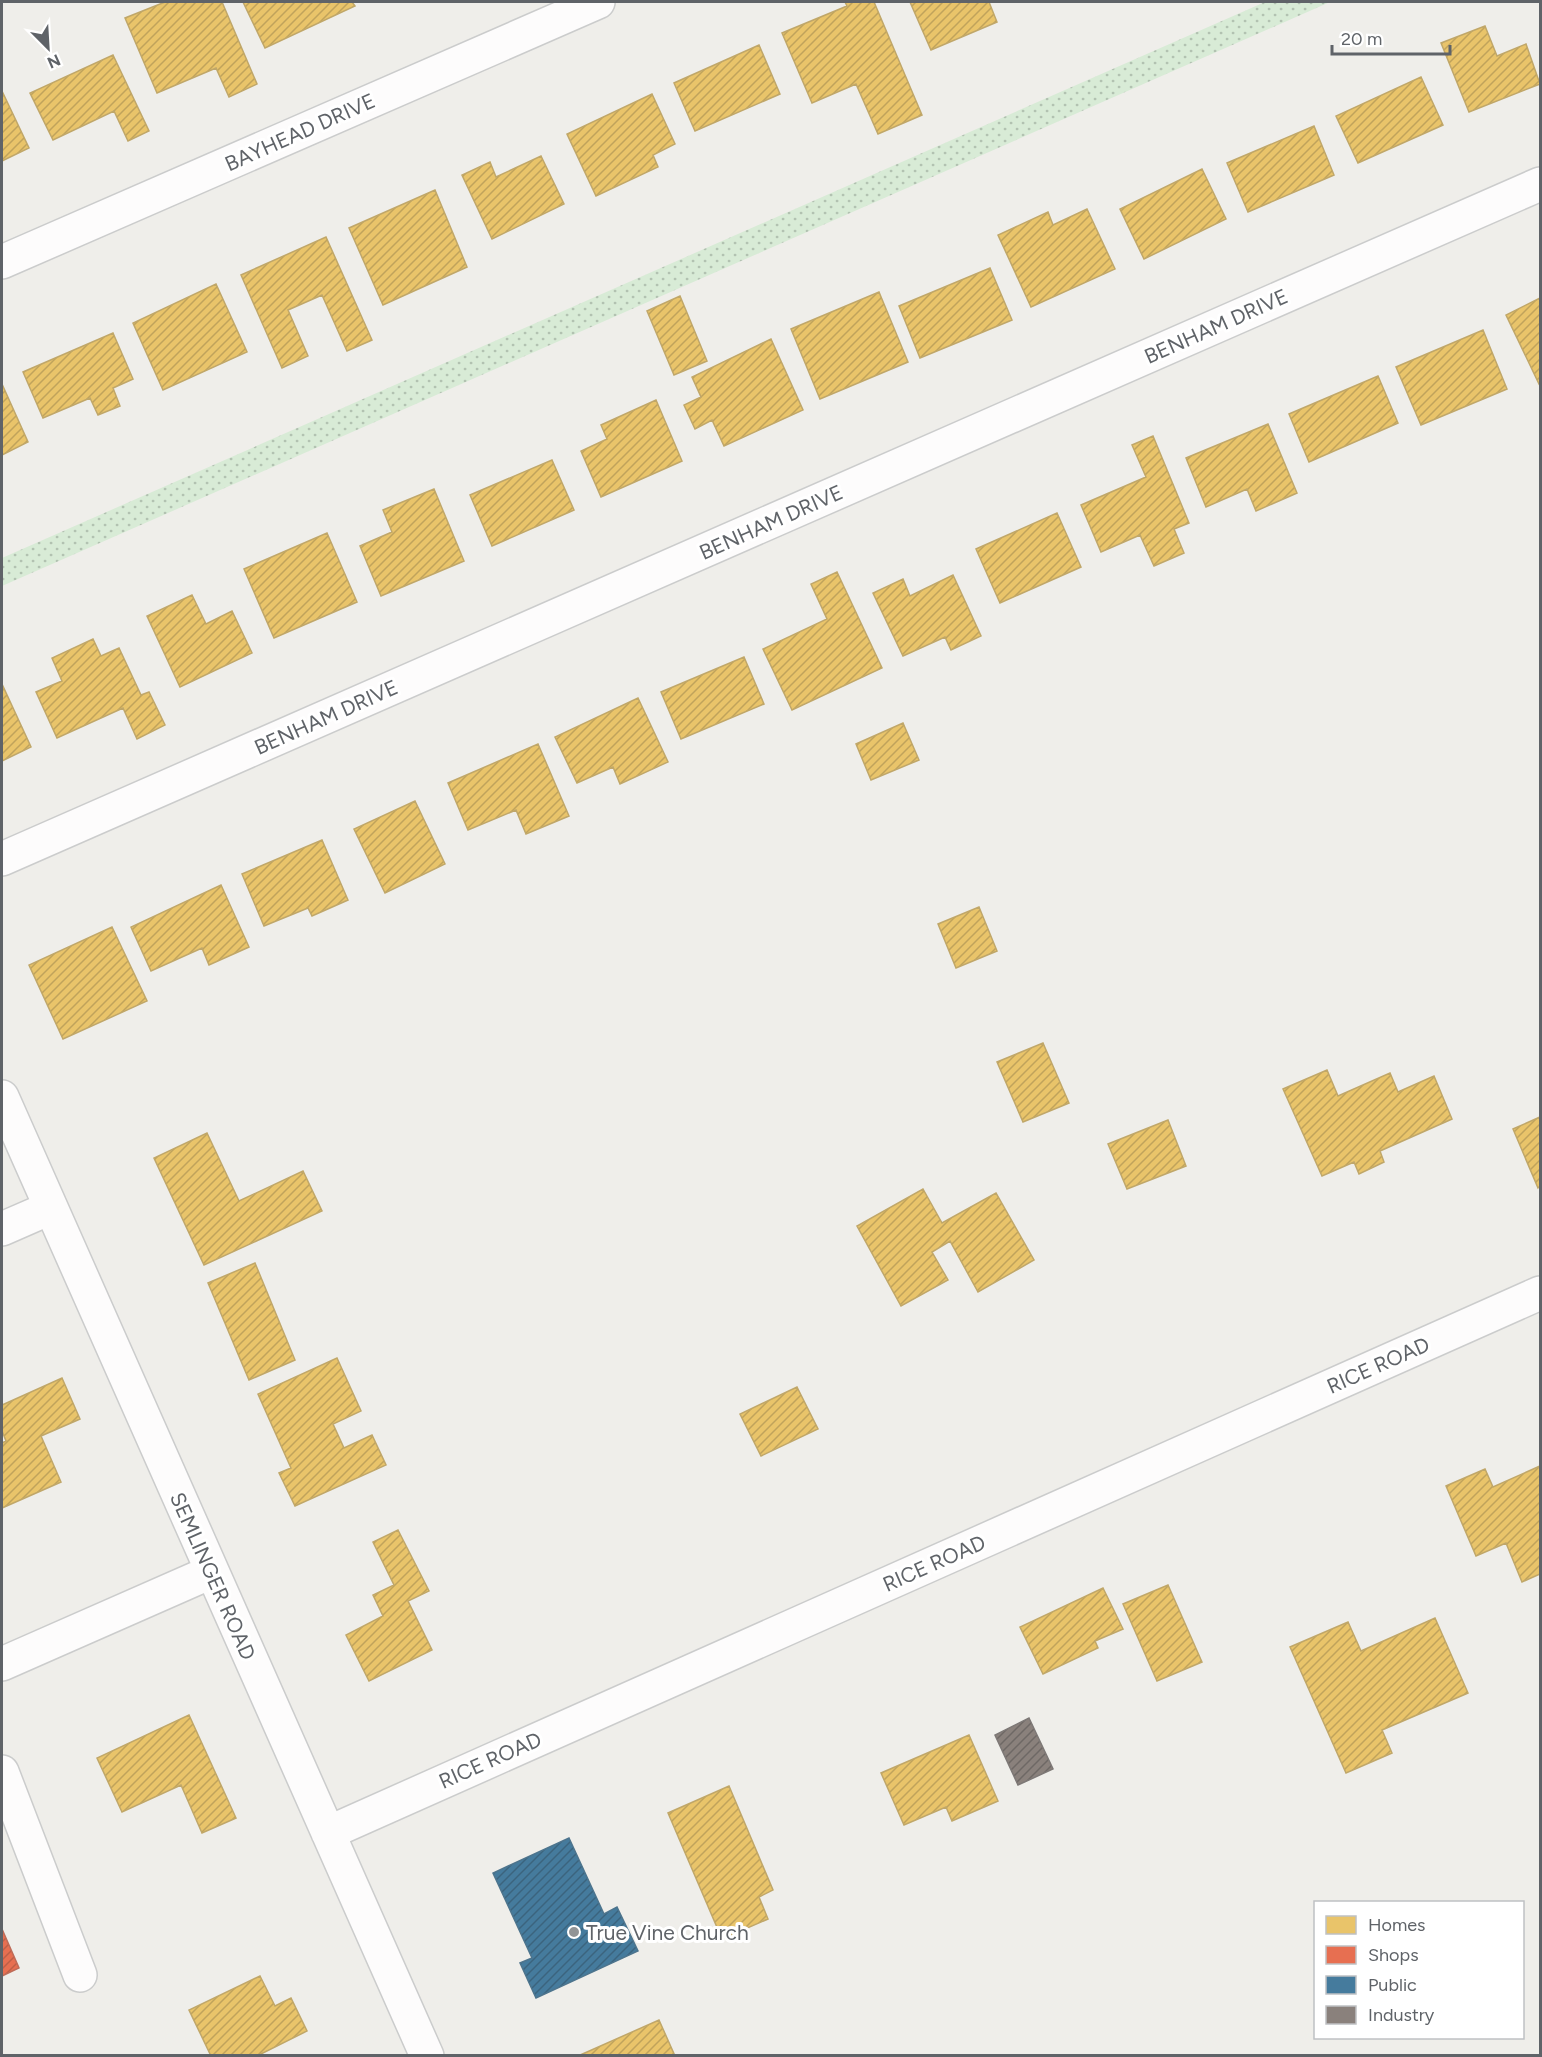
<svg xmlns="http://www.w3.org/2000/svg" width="1542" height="2057" font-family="Figtree,sans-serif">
  <defs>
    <pattern id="grass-dots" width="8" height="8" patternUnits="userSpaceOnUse" patternTransform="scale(1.5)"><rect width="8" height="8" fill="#d8ebd6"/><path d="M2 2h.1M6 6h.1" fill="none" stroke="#b2c2b1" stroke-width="1.8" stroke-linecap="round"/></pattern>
    <pattern id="homes-hatch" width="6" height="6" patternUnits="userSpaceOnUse" patternTransform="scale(1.5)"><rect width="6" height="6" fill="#e9c46a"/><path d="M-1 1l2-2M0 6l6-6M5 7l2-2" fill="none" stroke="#c0a35b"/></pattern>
    <pattern id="shops-hatch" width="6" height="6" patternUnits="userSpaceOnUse" patternTransform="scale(1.5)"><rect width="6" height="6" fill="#e76f51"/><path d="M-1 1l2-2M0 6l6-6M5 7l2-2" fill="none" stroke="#be5f47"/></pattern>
    <pattern id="public-hatch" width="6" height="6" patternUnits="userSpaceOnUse" patternTransform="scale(1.5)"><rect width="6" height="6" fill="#457b9d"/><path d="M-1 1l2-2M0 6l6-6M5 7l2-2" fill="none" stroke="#3b647e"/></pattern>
    <pattern id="industry-hatch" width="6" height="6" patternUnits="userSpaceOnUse" patternTransform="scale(1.5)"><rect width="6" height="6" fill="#8a817c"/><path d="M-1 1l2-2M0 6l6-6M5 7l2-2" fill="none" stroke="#6e6865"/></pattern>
  </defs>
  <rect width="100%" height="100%" fill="#efeeea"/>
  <!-- grass -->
  <path fill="url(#grass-dots)" d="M1265 2H1330L2 586V558Z"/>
  <!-- homes -->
  <path fill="url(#homes-hatch)" stroke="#c0a769" stroke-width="1.5" d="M165 2H222L257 84 229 97 216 68 157 93 125 18Z
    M243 2H352L355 6 265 48Z
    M845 2H874L922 115 878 134 856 84 812 103 782 33 847 6Z
    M910 2H989L997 22 931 50Z
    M1485 26 1497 56 1526 44 1540 84 1469 112 1441 43Z
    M759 45 780 94 695 131 674 83Z
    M113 55 149 131 128 141 114 111 53 140 30 93Z
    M1421 77 1443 125 1358 163 1336 116Z
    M2 91 29 148 2 161Z
    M652 94 675 144 653 155 658 167 596 196 567 134Z
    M1314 126 1334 175 1248 212 1227 163Z
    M541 156 564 204 492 239 462 175 490 162 496 177Z
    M1202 169 1226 219 1144 259 1120 209Z
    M435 190 467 267 383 305 349 228Z
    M1087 209 1115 269 1031 307 998 235 1048 212 1053 225Z
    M326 237 372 340 347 351 322 295 288 310 308 356 282 368 241 275Z
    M990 268 1012 320 920 358 899 306Z
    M216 284 247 352 163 390 133 323Z
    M879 292 908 362 820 399 791 329Z
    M680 296 707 361 674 375 647 311Z
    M1540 298V383L1539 384 1506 315Z
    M1483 330 1507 389 1421 425 1396 367Z
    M113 333 133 379 113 388 120 406 98 415 90 398 43 418 23 372Z
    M771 339 803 410 724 446 712 420 695 429 684 405 701 397 692 377Z
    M1378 376 1398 423 1309 462 1289 414Z
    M2 384 28 442 2 455Z
    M656 400 682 461 601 497 581 451 607 439 601 425Z
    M1268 424 1297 493 1256 511 1247 489 1206 507 1186 458Z
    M1153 436 1189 523 1174 529 1184 553 1154 566 1140 535 1101 552 1081 505 1146 477 1132 445Z
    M552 460 574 510 492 546 470 495Z
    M434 489 464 561 381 596 360 546 392 532 383 510Z
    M1057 513 1081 567 1000 603 976 549Z
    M327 533 357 602 274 638 244 569Z
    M837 572 882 668 792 710 763 649 827 619 811 584Z
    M953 575 981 636 951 650 945 637 903 656 873 593 903 579 910 596Z
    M192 595 206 624 232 611 252 653 180 687 147 616Z
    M93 639 101 656 119 648 141 695 149 692 165 725 137 739 123 708 57 738 36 692 62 681 52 658Z
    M744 657 764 704 681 739 661 692Z
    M2 684 31 747 2 761Z
    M638 698 668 762 620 784 613 767 577 783 555 737Z
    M903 723 919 760 871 780 856 744Z
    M538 744 569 816 526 834 516 810 468 830 448 783Z
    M415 801 445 864 385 893 354 829Z
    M322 840 348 900 312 916 308 908 264 926 242 874Z
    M221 885 249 947 209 965 202 948 151 971 131 927Z
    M979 907 997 951 956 968 938 924Z
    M112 927 147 1001 63 1039 29 965Z
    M1043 1043 1069 1103 1023 1122 997 1062Z
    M1327 1070 1338 1096 1390 1073 1398 1092 1434 1076 1452 1119 1380 1151 1384 1162 1359 1174 1354 1162 1322 1176 1283 1089Z
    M1540 1117V1186L1538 1188 1513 1129Z
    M1168 1120 1186 1166 1127 1189 1108 1144Z
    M207 1133 239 1201 303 1171 322 1211 204 1265 154 1158Z
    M923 1189 942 1223 996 1193 1034 1260 978 1292 950 1241 932 1252 948 1280 901 1306 857 1226Z
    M255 1263 295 1360 249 1380 208 1283Z
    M337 1358 361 1411 333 1424 344 1448 372 1435 386 1465 295 1506 279 1473 291 1468 258 1394Z
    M62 1378 80 1419 41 1436 61 1482 2 1508V1443L6 1441 2 1431V1405Z
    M797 1387 818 1429 761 1456 740 1414Z
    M1540 1466V1574L1522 1582 1506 1543 1476 1556 1446 1486 1485 1469 1493 1487Z
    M398 1530 429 1591 408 1601 432 1650 369 1681 346 1635 383 1616 373 1595 394 1585 373 1542Z
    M1168 1585 1202 1662 1157 1681 1123 1604Z
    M1103 1588 1123 1629 1095 1641 1098 1648 1043 1674 1020 1627Z
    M1435 1618 1468 1693 1382 1730 1392 1753 1346 1773 1290 1647 1348 1622 1361 1651Z
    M189 1715 236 1818 202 1833 181 1785 122 1812 97 1758Z
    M969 1735 998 1801 952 1821 946 1807 904 1825 881 1773Z
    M729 1786 773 1890 759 1897 768 1919 722 1939 668 1813Z
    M260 1976 275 2006 291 1998 307 2031 257 2056H211L189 2010Z
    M659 2020 675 2056H578Z"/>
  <!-- shops -->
  <path fill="url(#shops-hatch)" stroke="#be6b58" stroke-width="1.5" d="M2 1929 19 1968 2 1976Z"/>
  <!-- public -->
  <path fill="url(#public-hatch)" stroke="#4d748d" stroke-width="1.5" d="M569 1838 604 1914 617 1907 638 1951 536 1998 520 1963 532 1958 493 1873Z"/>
  <!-- industry -->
  <path fill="url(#industry-hatch)" stroke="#7d7876" stroke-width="1.5" d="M1029 1718 1053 1769 1018 1785 995 1735Z"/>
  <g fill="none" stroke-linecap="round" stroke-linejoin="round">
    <!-- minor casing -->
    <g stroke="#cbcccc" stroke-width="36">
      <path id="minor" d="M2 262 598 2
        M2 859 1540 184
        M2 1097 427 2056
        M2 1229 50 1208
        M2 1664 211 1572
        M2 1772 80 1975
        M328 1833 1540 1293"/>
    </g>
    <!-- minor -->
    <use href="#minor" stroke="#fdfcfc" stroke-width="33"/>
  </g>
  <!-- markers -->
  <circle fill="#919496" stroke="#fff" stroke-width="2" cx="574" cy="1932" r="6"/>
  <g text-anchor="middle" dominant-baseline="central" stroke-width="6" stroke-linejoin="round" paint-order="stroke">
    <!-- street labels -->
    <g font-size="21" fill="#5f6368" stroke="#fff">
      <text transform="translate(300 132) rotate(-24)">BAYHEAD DRIVE</text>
      <text transform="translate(1216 326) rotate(-24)">BENHAM DRIVE</text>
      <text transform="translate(771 522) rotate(-24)">BENHAM DRIVE</text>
      <text transform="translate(326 717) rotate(-24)">BENHAM DRIVE</text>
      <text transform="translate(1378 1365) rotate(-24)">RICE ROAD</text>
      <text transform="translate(934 1563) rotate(-24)">RICE ROAD</text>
      <text transform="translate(213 1576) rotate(66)">SEMLINGER ROAD</text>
      <text transform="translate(490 1760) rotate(-24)">RICE ROAD</text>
    </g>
    <!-- poi labels -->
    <g font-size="21" fill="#5f6368" stroke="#fff" text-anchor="start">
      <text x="586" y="1932">True Vine Church</text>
    </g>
  </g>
  <!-- border -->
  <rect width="1542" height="2057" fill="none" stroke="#5f6368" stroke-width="6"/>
  <!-- legend -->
  <rect x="1314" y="1901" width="210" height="138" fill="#ffffff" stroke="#bfc1c3" stroke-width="1.5"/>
  <rect x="1326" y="1916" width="30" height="18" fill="#e9c46a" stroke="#bfc1c3" stroke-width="1.5"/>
  <text x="1368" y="1931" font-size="18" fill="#5f6368">Homes</text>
  <rect x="1326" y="1946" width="30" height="18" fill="#e76f51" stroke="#bfc1c3" stroke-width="1.5"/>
  <text x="1368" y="1961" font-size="18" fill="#5f6368">Shops</text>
  <rect x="1326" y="1976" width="30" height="18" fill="#457b9d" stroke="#bfc1c3" stroke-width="1.5"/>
  <text x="1368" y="1991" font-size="18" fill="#5f6368">Public</text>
  <rect x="1326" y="2006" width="30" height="18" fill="#8a817c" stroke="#bfc1c3" stroke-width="1.5"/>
  <text x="1368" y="2021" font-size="18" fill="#5f6368">Industry</text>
  <!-- north arrow -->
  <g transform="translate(48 48) rotate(156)" stroke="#ffffff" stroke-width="4.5" paint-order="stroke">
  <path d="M0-4.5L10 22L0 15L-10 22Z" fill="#5f6368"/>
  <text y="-9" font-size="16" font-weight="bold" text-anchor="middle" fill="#5f6368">N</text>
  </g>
  <!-- scale -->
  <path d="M1332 45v9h118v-9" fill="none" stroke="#5f6368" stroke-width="3"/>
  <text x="1341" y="45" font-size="18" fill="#5f6368" stroke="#ffffff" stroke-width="4.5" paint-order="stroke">20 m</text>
</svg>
